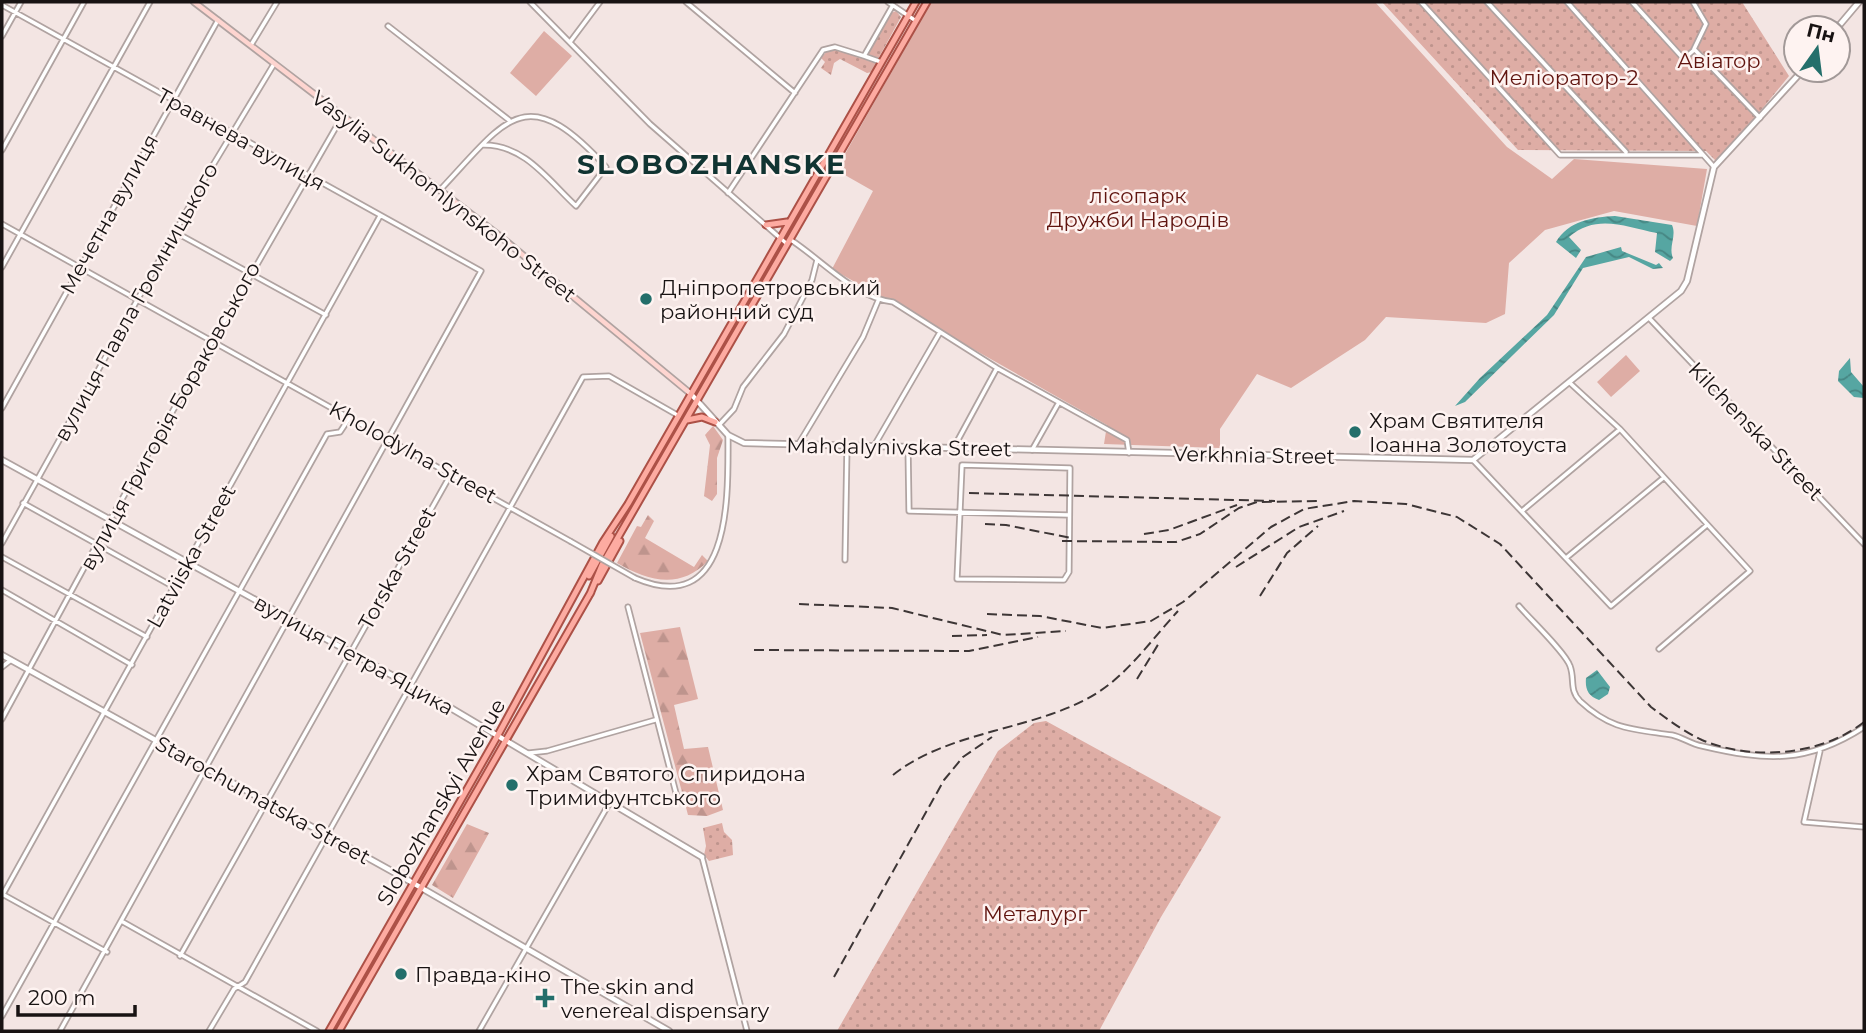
<svg xmlns="http://www.w3.org/2000/svg" width="1866" height="1033" font-family="Montserrat,sans-serif">
  <defs>
    <pattern id="grass-dots" width="8" height="8" patternUnits="userSpaceOnUse" patternTransform="scale(1.75)"><rect width="8" height="8" fill="#deada5"/><path d="M2 2h.1M6 6h.1" fill="none" stroke="#be948d" stroke-width="1.8" stroke-linecap="round"/></pattern>
    <pattern id="forest-firs" width="22" height="20" patternUnits="userSpaceOnUse" patternTransform="scale(1.75)"><rect width="22" height="20" fill="#deada5"/><path d="M5 1l3.5 6h-7zM16 11l3.5 6h-7z" fill="#be948d"/></pattern>
    <pattern id="water-waves" width="16" height="10" patternUnits="userSpaceOnUse" patternTransform="scale(1.75)"><rect width="16" height="10" fill="#56a6a2"/><path d="M0 5q4-4 8 0t8 0" fill="none" stroke="#468683"/></pattern>
  </defs>
  <rect width="100%" height="100%" fill="#f3e5e3"/>
  <!-- grass -->
  <path fill="url(#grass-dots)" d="M1382 2H1742L1789 76 1718 163 1706 151 1518 150Z
    M896 11 901 17 878 59 869 57V48H872L891 13Z
    M837 49 875 61 876 63 872 72 867 73 840 59 834 63 831 75 821 68 825 62 821 58 827 51Z
    M1046 721 1221 817 1161 917 1099 1031H837L998 751 1034 723Z
    M722 823 724 832 732 840 733 855 709 861 704 855 706 846 703 828Z"/>
  <!-- forest -->
  <path fill="url(#forest-firs)" d="M713 426 723 440 717 458V494L712 501 704 496 710 445 705 435Z
    M648 515 654 521 645 538 694 567 702 555 708 561C680 590 648 581 617 563L637 526 641 527Z
    M680 627 698 699 674 705 684 749 708 747 723 810 707 816 688 815 640 633Z
    M467 824 489 833 453 898 432 885Z"/>
  <!-- park -->
  <path fill="#deada5" d="M931 2H1375L1507 147 1552 179 1574 159 1707 169 1697 226 1614 211 1545 230 1509 263 1505 314 1486 323 1386 317 1365 340 1291 388 1257 374 1220 429V448L1104 444 1107 425 832 269 873 191 836 170Z
    M544 31 572 56 536 96 510 73Z
    M1626 355 1640 371 1611 397 1597 382Z"/>
  <!-- water -->
  <path fill="url(#water-waves)" d="M1615 216 1672 225C1677 236 1668 247 1673 258L1670 261 1655 252 1657 233C1625 227 1597 213 1569 237L1581 250 1576 258 1556 242C1568 221 1593 217 1615 216Z
    M1621 247 1622 251 1656 265 1659 263 1663 268 1653 269 1629 257 1583 268 1554 315 1465 402 1455 406 1480 378 1547 315 1586 257Z
    M1850 358 1851 372 1864 387V405V398L1854 397 1838 381 1839 371Z
    M1597 670 1610 687 1608 694 1599 700C1588 696 1585 689 1586 678Z"/>
  <g fill="none" stroke-linecap="round" stroke-linejoin="round">
    <!-- minor casing -->
    <g stroke="#b0a3a1" stroke-width="7">
      <path id="minor" d="M530 2 650 124 787 244
        M686 2 795 93
        M888 2 916 21
        M1421 2 1560 155H1703
        M1487 2 1626 152
        M1567 2 1714 167
        M1632 2 1681 56 1686 57 1694 50
        M1693 2 1706 24 1694 49 1760 118
        M2 5 481 271 60 1031
        M388 26 509 120
        M2 36 21 2
        M570 42 600 2
        M251 45 277 2
        M864 56 881 62
        M2 150 84 2
        M440 190C506 120 525 78 606 167L576 206C548 180 525 145 484 145
        M728 193 823 50 835 47 864 56 893 5
        M2 224 570 541
        M175 232 326 315
        M791 240C822 260 855 298 893 302L997 368 1127 440 1129 453
        M2 267 150 2
        M1649 318 1864 544
        M1570 383 1620 429 1750 571 1659 649
        M2 408 218 20
        M719 425 734 409 743 387 784 334 812 280 817 260
        M798 445 863 337 878 301
        M874 446 939 334
        M908 447 909 511 1069 515
        M953 449 997 368
        M1032 450 1058 404
        M1473 460 1611 606 1707 525
        M962 465 1070 468 1069 572 1064 580 957 579Z
        M23 503 174 587
        M1522 511 1619 430
        M2 543 204 180 274 64
        M2 557 147 637
        M1566 558 1662 479
        M845 560 847 446
        M635 578C733 620 728 493 728 435
        M2 590 132 665
        M1519 606C1529 618 1566 653 1570 666 1575 679 1569 690 1580 701 1611 730 1632 729 1672 735 1682 737 1691 744 1702 746 1766 761 1807 764 1864 727
        M628 607 677 797
        M2 667 11 660
        M2 719 110 520 343 115
        M1820 751 1804 822 1864 827
        M529 753 547 751 655 720
        M702 857 747 1031
        M4 895 107 952
        M2 896 380 216
        M123 922 317 1031
        M180 956 451 474
        M2 1016 327 434 340 432 350 417
        M209 1031 234 989 245 982 583 377 609 376 679 416
        M479 1031 610 802"/>
    </g>
    <!-- tertiary casing -->
    <g stroke="#b0a3a1" stroke-width="8">
      <path id="tertiary" d="M1837 28 1859 2
        M691 394 728 435 744 443 1473 460 1681 291 1687 281 1714 167 1803 70
        M2 460 444 704 702 857
        M2 655 406 879 669 1031"/>
    </g>
    <!-- secondary casing -->
    <g stroke="#b0a3a1" stroke-width="8">
      <path id="secondary" d="M194 2 501 237 691 394"/>
    </g>
    <!-- primary casing -->
    <g stroke="#ac5147" stroke-width="9">
      <path id="primary" d="M766 225 787 222
        M687 420 702 417 715 422
        M589 576 611 536
        M598 581 620 541
        M590 594 602 565 927 2
        M329 1031 498 735 603 542 628 504 916 2
        M339 1031 591 592"/>
    </g>
    <!-- minor -->
    <use href="#minor" stroke="#fff" stroke-width="3.5"/>
    <!-- tertiary -->
    <use href="#tertiary" stroke="#fff" stroke-width="4.5"/>
    <!-- secondary -->
    <use href="#secondary" stroke="#fed5d0" stroke-width="4.5"/>
    <!-- primary -->
    <use href="#primary" stroke="#fdaba1" stroke-width="5"/>
    <!-- rail -->
    <path stroke="#3d3636" stroke-width="2" stroke-dasharray="10 5" stroke-linecap="butt" d="M969 493 1275 501
      M985 524 1006 525 1071 538
      M1144 534 1169 530 1237 505
      M1062 541 1176 542 1200 534 1239 508 1257 502 1319 501
      M1236 567 1299 527 1344 511
      M1260 596 1287 553 1318 526
      M799 604 892 608 1003 635 1066 631
      M987 614 1040 616 1102 628 1151 621 1183 602 1271 527 1304 509 1354 501 1406 504 1457 517 1500 544 1651 707C1667 719 1683 731 1702 740 1752 761 1821 756 1864 722
      M952 636 987 635
      M754 650 969 651 1038 637
      M1137 679 1159 643
      M893 775C950 729 1042 730 1100 691 1129 672 1154 637 1178 611
      M834 977 944 780 963 757 992 737"/>
    <!-- minor-bridge casing -->
    <g stroke="#b0a3a1" stroke-width="7" stroke-linecap="butt">
      <path id="minor-bridge" d="M570 541 635 578"/>
    </g>
    <!-- minor-bridge -->
    <use href="#minor-bridge" stroke="#fff" stroke-width="3.5"/>
  </g>
  <!-- markers -->
  <g fill="#246f6b" stroke="#fef3f1" stroke-width="2.5">
    <circle cx="646" cy="299" r="7"/>
    <circle cx="1355" cy="432" r="7"/>
    <circle cx="512" cy="785" r="7"/>
    <circle cx="401" cy="974" r="7"/>
    <path d="M541.5 987.5h7v7h7v7h-7v7h-7v-7h-7v-7h7z"/>
  </g>
  <g text-anchor="middle" dominant-baseline="central" stroke-width="5" stroke-linejoin="round" paint-order="stroke">
    <!-- park labels -->
    <g font-size="21" fill="#60140f" stroke="#fef3f1">
      <text x="1719" y="60">Авіатор</text>
      <text x="1564" y="77">Меліоратор-2</text>
      <text x="1138" y="195">лісопарк<tspan x="1138" dy="24">Дружби Народів</tspan></text>
      <text x="1035" y="913">Металург</text>
    </g>
    <!-- street labels -->
    <g font-size="21" fill="#181313" stroke="#fef3f1">
      <text transform="translate(241 139) rotate(29)">Травнева вулиця</text>
      <text transform="translate(444 196) rotate(38)">Vasylia Sukhomlynskoho Street</text>
      <text transform="translate(109 214) rotate(-61)">Мечетна вулиця</text>
      <text transform="translate(136 302) rotate(-61)">вулиця Павла Громницького</text>
      <text transform="translate(170 416) rotate(-61)">вулиця Григорія Бораковського</text>
      <text transform="translate(1756 431) rotate(46)">Kilchenska Street</text>
      <text transform="translate(899 447) rotate(1)">Mahdalynivska Street</text>
      <text transform="translate(413 452) rotate(29)">Kholodylna Street</text>
      <text transform="translate(1254 455) rotate(1)">Verkhnia Street</text>
      <text transform="translate(191 556) rotate(-61)">Latviiska Street</text>
      <text transform="translate(397 568) rotate(-61)">Torska Street</text>
      <text transform="translate(354 655) rotate(29)">вулиця Петра Яцика</text>
      <text transform="translate(263 800) rotate(29)">Starochumatska Street</text>
      <text transform="translate(441 802) rotate(-60)">Slobozhanskyi Avenue</text>
    </g>
    <!-- poi labels -->
    <g font-size="21" fill="#181313" stroke="#fef3f1" text-anchor="start">
      <text x="660" y="287">Дніпропетровський<tspan x="660" dy="24">районний суд</tspan></text>
      <text x="1369" y="420">Храм Святителя<tspan x="1369" dy="24">Іоанна Золотоуста</tspan></text>
      <text x="526" y="773">Храм Святого Спиридона<tspan x="526" dy="24">Тримифунтського</tspan></text>
      <text x="415" y="974">Правда-кіно</text>
      <text x="561" y="986">The skin and<tspan x="561" dy="24">venereal dispensary</tspan></text>
    </g>
    <!-- district labels -->
    <g font-size="28" font-weight="bold" letter-spacing="2" fill="#113432" stroke="#fef3f1">
      <text x="712" y="164">SLOBOZHANSKE</text>
    </g>
  </g>
  <!-- border -->
  <rect width="1866" height="1033" fill="none" stroke="#181313" stroke-width="7"/>
  <!-- north arrow -->
  <g transform="translate(1817 49) rotate(14)"><circle r="33" fill="#fef3f1" stroke="#a29998" stroke-width="2"/>
  <path d="M0-5L12 26L0 18L-12 26Z" fill="#246f6b"/>
  <text y="-10" font-size="19" font-weight="bold" text-anchor="middle" fill="#181313">Пн</text>
  </g>
  <!-- scale -->
  <path d="M18 1005v10h117v-10" fill="none" stroke="#181313" stroke-width="3.5"/>
  <text x="28" y="1005" font-size="21" fill="#181313" stroke="#fef3f1" stroke-width="5" paint-order="stroke">200 m</text>
</svg>
